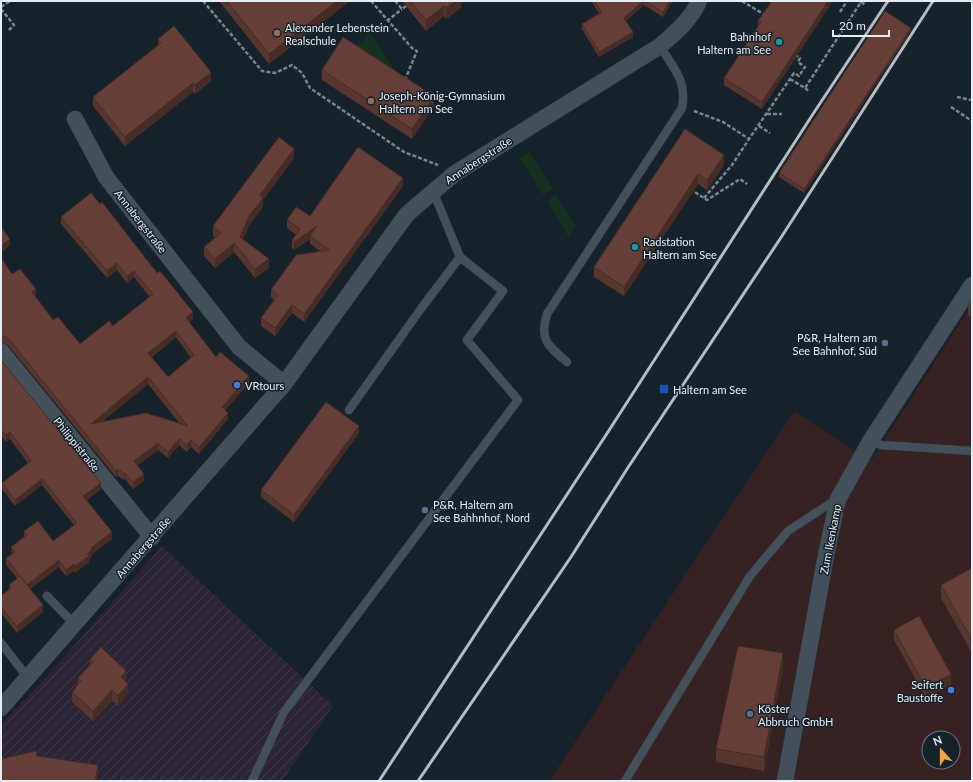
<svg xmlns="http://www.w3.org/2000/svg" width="973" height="782" font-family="Lato,sans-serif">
  <defs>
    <pattern id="industrial-furrows" width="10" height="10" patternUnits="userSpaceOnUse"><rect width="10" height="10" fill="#2b2535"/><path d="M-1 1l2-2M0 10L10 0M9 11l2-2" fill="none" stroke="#403a49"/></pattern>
  </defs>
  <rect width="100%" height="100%" fill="#17232b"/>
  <!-- commercial -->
  <path fill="#362222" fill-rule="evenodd" d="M972 304V781H549L794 411 871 461ZM929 738H953V762H929Z"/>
  <!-- industrial -->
  <path fill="url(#industrial-furrows)" d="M162 546 333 706 282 781H1V725L48 675Z"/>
  <!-- green -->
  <path fill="#153221" d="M366 26 399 77 351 47C362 44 370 38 366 26Z
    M529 152 553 189 543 195 519 158Z
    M556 195 576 226 568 236 547 201Z"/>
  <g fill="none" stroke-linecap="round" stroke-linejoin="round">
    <!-- lane casing -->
    <g stroke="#353e45" stroke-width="9">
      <path id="lane" d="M567 362C548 346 539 340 547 314L682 108C687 80 674 69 660 46
        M349 410 420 310 460 257
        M871 440 881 445 972 451
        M47 596 75 625
        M1 643 28 678
        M252 781 284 712 518 400 467 340 503 291 460 257 433 191
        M625 781 750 576 788 531 837 499"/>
    </g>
    <!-- street casing -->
    <g stroke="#353e45" stroke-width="17">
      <path id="street" d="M75 119 106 177 239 347 284 384
        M1 351 152 537
        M1 708 284 384 407 214 454 174 660 46C675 33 691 20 699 1
        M785 781 826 555 838 499 871 440 972 285"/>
    </g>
    <!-- path -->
    <path stroke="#7a838b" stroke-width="2.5" stroke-dasharray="4 2" stroke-linecap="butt" d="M203 1 262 71 275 73 292 65 302 73 310 88 404 152 438 165
      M371 1 412 48 417 51 405 80
      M395 1 402 9 406 6
      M742 1 765 15
      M861 2 866 5
      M1 7 10 1
      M1 9 14 25 9 30
      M840 12 847 1
      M387 21 402 9
      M790 79 805 88 861 2 860 1
      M805 88 809 91
      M957 97 972 100
      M951 107 972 121
      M694 111 723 122 749 139 794 73 799 76 805 67 798 62 800 58 797 56
      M767 114H782
      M759 126 770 133
      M690 189 707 200 740 179 747 184
      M704 198 732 165 749 139"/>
    <!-- lane -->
    <use href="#lane" stroke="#43505a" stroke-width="8"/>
    <!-- street -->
    <use href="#street" stroke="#43505a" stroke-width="16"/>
    <!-- rail -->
    <path stroke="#b3bcc2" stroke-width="3" d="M379 781 606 435 813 114 888 1
      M418 781 571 557 629 466 782 236 933 1"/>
  </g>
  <!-- wall -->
  <path fill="#57362f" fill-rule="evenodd" d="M219 1H350L269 64Z
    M402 1H464L461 3V8L446 19 444 16 426 31Z
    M591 1H673L663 17 644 5 626 21 633 37 599 57 582 29V24L599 13Z
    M766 9 762 109 724 85V78L758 26V21Z
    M911 31 804 193 779 177V173Z
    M158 39 211 81 195 94 193 92 125 146 93 106V97L158 45Z
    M322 70 434 106 412 139 322 80Z
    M685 129 724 165 707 190 698 184 624 296 594 277V267Z
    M294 158 263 200V207L249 225 243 239 269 268 255 278 234 252 215 268 204 256V247L215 237 213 236V226Z
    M403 186 304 322 292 313 275 336 261 326V318L274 300 271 298V290L320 251 310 244V239L294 250 292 248V240L296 235 287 228V220L310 216Z
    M91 193 193 319 189 322 216 357 249 383 225 410 228 419 199 454 191 447 187 452 179 445 168 458 158 450 137 465 144 481 133 489 125 479 124 480 118 476 116 477 8 345 1 342V258L12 274 36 295 35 296 53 320 80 344 113 326 150 297 134 277 127 283 117 270 107 278 61 224V217ZM176 337 191 358 168 377 152 357ZM148 384 180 424 101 422Z
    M972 300V317L968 315V305Z
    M1 360 101 489 87 500 112 539 92 554V556L89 560V562L75 573 74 571 66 576 59 567 30 589 43 612 17 633 1 613V596L9 590V585L17 578 6 565V558L12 554 11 547 24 537V531L53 541 74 525 42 485 15 506 2 489V483L28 463 10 439 6 442 2 437 1 438Z
    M359 433 294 522 261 497V490Z
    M972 568V653L941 598V585Z
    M894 630 951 684 926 698 894 640Z
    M90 659 126 681 128 694 118 706 112 701 93 721 72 702V692L78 685V678L90 665Z
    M783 667 764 771 716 762V749Z"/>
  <!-- shaded-wall -->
  <path fill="#472c26" d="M337 1H350L269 64V54Z
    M456 1H464L461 3V8L446 19V8Z
    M643 1H644V5L624 22V18Z
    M670 1H673L663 17V12Z
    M828 1H833L762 109V102Z
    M444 6V16L426 31V20Z
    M911 28V31L804 193V189Z
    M633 32V37L599 57V52Z
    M211 72V81L195 94V85Z
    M193 83V92L125 146V137Z
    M434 96V106L412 139V129Z
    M294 149V158L263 200V207L249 225 240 246V237L249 216 260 195Z
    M724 155V165L707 190V180Z
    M698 174V184L624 296V287Z
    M403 178V186L304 322V314Z
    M317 226 310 236V239L294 250V242Z
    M10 239V245L1 253V246Z
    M234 243V252L215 268V259Z
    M269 259V268L255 278V269Z
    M117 263V270L107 278V271Z
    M134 271V277L127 283V276Z
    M36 289V295L32 299V292Z
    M292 305V313L275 336V328Z
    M193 312V319L186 324V318Z
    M176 331V337L148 359V353Z
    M249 376V383L222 414V407Z
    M148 377V384L91 431V424Z
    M228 413V419L199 454V447Z
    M359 426V433L294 522V515Z
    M2 431V437L1 438V432Z
    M10 432V439L6 442V435Z
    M179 439V445L168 458V452Z
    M191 440V447L187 452V445Z
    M158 443V450L134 468V461Z
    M118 469V476L116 477V471Z
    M125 473V479L124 480V474Z
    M144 474V481L133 489V482Z
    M42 479V485L15 506V500Z
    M101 483V489L83 503V496Z
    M112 532V539L92 554V556L89 560V562L75 573V566L87 554 91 548Z
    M59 560V567L27 591V585Z
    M74 564V571L66 576V570Z
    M43 605V612L17 633V626Z
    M783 653V667L764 771V757Z
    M126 671V681L121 687V677Z
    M951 674V684L926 698V688Z
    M128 684V694L118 706V696Z
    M112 690V701L93 721V711Z
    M98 765V781H95Z"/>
  <!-- building -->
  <path fill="#653f37" stroke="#472c26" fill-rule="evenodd" d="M227 1H337L269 54Z
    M410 1H456L446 8 444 6 426 20Z
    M594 1H643L624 18 633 32 599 52 582 24 602 12Z
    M645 1H670L663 12Z
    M772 1H828L762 102 724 78 761 22 758 21Z
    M885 11 911 28 804 189 779 173Z
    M174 26 211 72 195 85 193 83 125 137 93 97 161 43 158 39Z
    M343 37 434 96 412 129 322 70Z
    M685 129 724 155 707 180 698 174 624 287 594 267Z
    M279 137 294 149 260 195 263 198 249 216 240 237 269 259 255 269 234 243 215 259 204 247 221 233 213 226Z
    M358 147 403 178 304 314 292 305 275 328 261 318 278 295 271 290 296 255 330 250 310 236 317 226 294 242 292 240 300 229 287 220 296 207 310 216Z
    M91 193 100 204 102 202 157 273 160 271 193 312 186 318 216 357 220 352 249 376 222 407 228 413 199 447 191 440 187 445 179 439 168 452 158 443 134 461 144 474 133 482 125 473 124 474 118 469 116 471 8 338 1 335V258L12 274 20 269 36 289 32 292 53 320 58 317 80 344 109 321 113 326 153 294 134 271 127 276 117 263 107 271 61 217ZM176 331 194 355 168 377 148 353ZM148 377 188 426 146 413 91 424Z
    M1 227 10 239 1 246Z
    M972 300V308L968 305Z
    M1 360 101 483 83 496 112 532 91 548 92 550 87 554 89 556 75 566 74 564 66 570 59 560 27 585 6 558 15 552 11 547 27 535 24 531 38 521 53 541 77 523 42 479 15 500 2 483 31 461 10 432 6 435 2 431 1 432Z
    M326 402 359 426 294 515 261 490Z
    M972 568V640L941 585Z
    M20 576 43 605 17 626 1 607V596L11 588 9 585Z
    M919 616 951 674 926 688 894 630Z
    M738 646 783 653 764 757 716 749Z
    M101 647 126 671 121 677 128 684 118 696 112 690 93 711 72 692 81 681 78 678 93 662 90 659Z
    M36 751 37 756 98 765 95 781H1V759Z"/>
  <!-- markers -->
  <g fill="#8d6e63" stroke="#17232b" stroke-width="1.5">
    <circle cx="277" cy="33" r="4"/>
    <circle cx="371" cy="101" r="4"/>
  </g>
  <g fill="#0f9aa8" stroke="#17232b" stroke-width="1.5">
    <circle cx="779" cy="42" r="4"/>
    <circle cx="635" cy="247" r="4"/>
  </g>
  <g fill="#5c6f8a" stroke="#17232b" stroke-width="1.5">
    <circle cx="885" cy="343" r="4"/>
    <circle cx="425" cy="510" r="4"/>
    <circle cx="750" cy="714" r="4"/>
  </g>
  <g fill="#3f7fe0" stroke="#17232b" stroke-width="1.5">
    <circle cx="237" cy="385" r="4"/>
    <circle cx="951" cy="690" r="4"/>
  </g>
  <rect fill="#1a4fb4" stroke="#17232b" stroke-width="1.5" x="659" y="384" width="10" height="10" rx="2"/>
  <g text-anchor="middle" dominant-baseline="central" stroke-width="3" stroke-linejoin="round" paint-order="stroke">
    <!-- poi labels -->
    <g font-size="11" fill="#e6edf3" stroke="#17232b" text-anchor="start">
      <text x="285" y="27">Alexander Lebenstein<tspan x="285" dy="13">Realschule</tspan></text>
      <text x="771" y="36" text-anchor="end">Bahnhof<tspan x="771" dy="13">Haltern am See</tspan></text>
      <text x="379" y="95">Joseph-König-Gymnasium<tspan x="379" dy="13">Haltern am See</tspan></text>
      <text x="643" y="241">Radstation<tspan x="643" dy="13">Haltern am See</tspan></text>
      <text x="877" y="337" text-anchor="end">P&amp;R, Haltern am<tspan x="877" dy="13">See Bahnhof, Süd</tspan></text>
      <text x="245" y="385">VRtours</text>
      <text x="673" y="389">Haltern am See</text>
      <text x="433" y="504">P&amp;R, Haltern am<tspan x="433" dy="13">See Bahhnhof, Nord</tspan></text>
      <text x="943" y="684" text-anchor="end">Seifert<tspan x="943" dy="13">Baustoffe</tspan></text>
      <text x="758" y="708">Köster<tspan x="758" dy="13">Abbruch GmbH</tspan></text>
    </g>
    <!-- street labels -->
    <g font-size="11" fill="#e6edf3" stroke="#17232b">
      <text transform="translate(478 160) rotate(-33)">Annabergstraße</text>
      <text transform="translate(141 221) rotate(52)">Annabergstraße</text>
      <text transform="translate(77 444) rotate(51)">Philippistraße</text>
      <text transform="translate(830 539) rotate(-79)">Zum Ikenkamp</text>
      <text transform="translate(143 547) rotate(-49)">Annabergstraße</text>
    </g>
  </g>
  <!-- border -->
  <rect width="973" height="782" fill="none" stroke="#e6edf3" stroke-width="4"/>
  <!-- north arrow -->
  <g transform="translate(941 750) rotate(339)"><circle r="19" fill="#17232b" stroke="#6a747b"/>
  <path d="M0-3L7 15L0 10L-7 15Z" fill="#f4a344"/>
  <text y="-6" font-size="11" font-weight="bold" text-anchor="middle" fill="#e6edf3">N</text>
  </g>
  <!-- scale -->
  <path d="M833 30v6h56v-6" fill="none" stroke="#e6edf3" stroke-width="2"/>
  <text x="839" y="30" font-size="12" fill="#e6edf3" stroke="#17232b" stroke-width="3" paint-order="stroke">20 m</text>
</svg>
